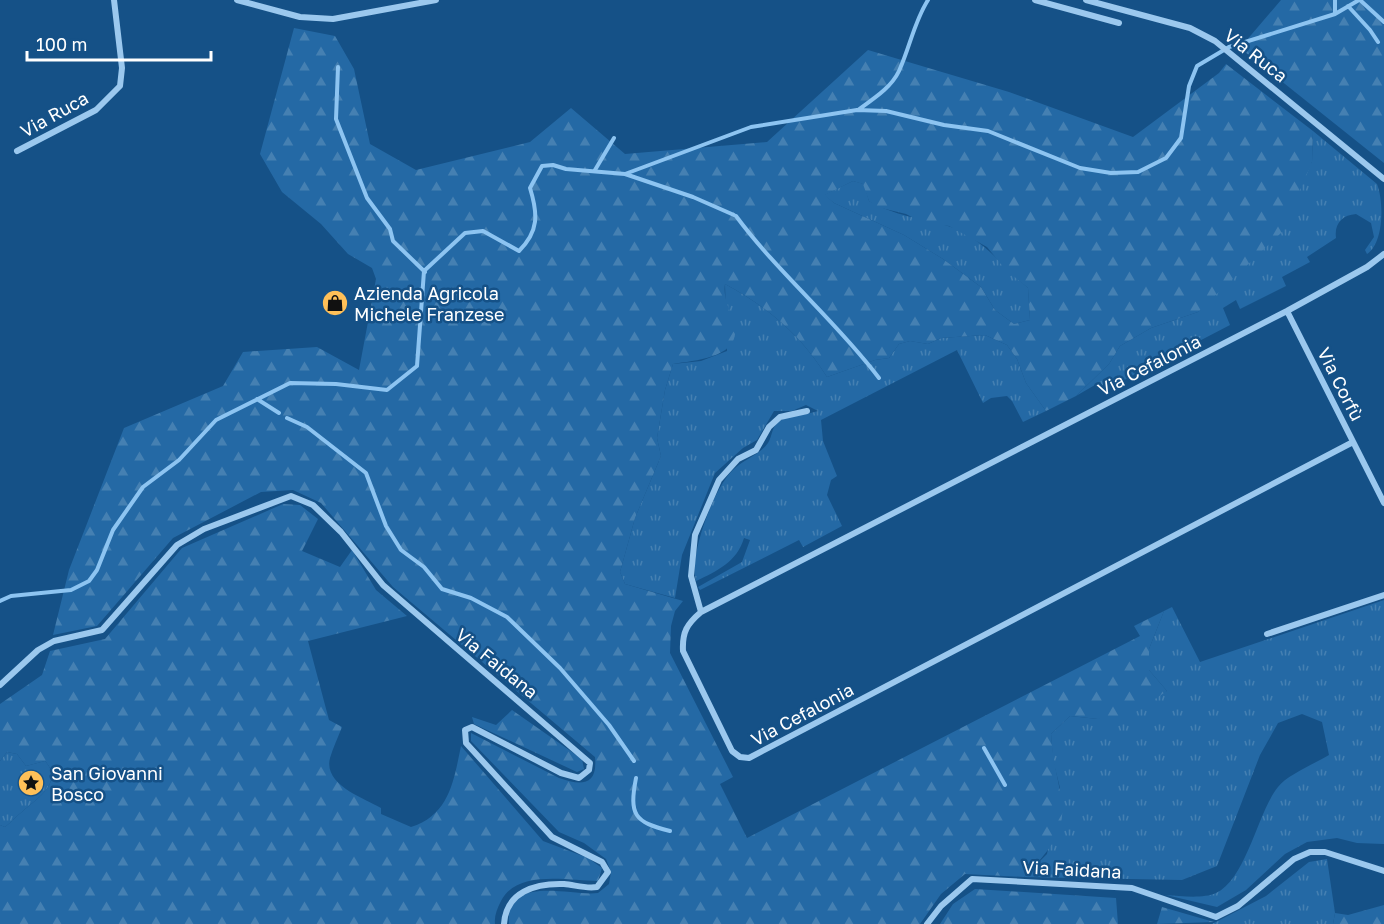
<svg xmlns="http://www.w3.org/2000/svg" width="1384" height="924" font-family="'Golos Text',sans-serif">
  <defs>
    <pattern id="grass-tufts" width="24" height="20" patternUnits="userSpaceOnUse" patternTransform="scale(1.5)"><rect width="24" height="20" fill="#2469a5"/><path d="M3 7l-1-3M5 7V3M7 7l1-3M15 17l-1-3M17 17v-4M19 17l1-3" fill="none" stroke="#4580b2"/></pattern>
    <pattern id="forest-firs" width="22" height="20" patternUnits="userSpaceOnUse" patternTransform="scale(1.5)"><rect width="22" height="20" fill="#2469a5"/><path d="M5 1l3.5 6h-7zM16 11l3.5 6h-7z" fill="#4580b2"/></pattern>
  </defs>
  <rect width="100%" height="100%" fill="#155187"/>
  <!-- grass -->
  <path fill="url(#grass-tufts)" d="M1313 131 1377 184C1384 202 1384 243 1367 254L1365 250 1374 237 1371 223 1356 214C1342 215 1334 224 1336 238L1307 257 1310 262 1282 277 1286 286 1240 309 1236 300 1223 308 1230 325 1105 390 1100 382 1076 396 1109 364 1120 346 1151 328 1198 312 1312 162Z
    M853 181 864 184 869 201C895 216 920 218 948 226 981 236 1003 267 1028 288L1030 320 1014 324 995 310 981 287 943 259 904 235 834 203 824 195Z
    M725 284C768 307 801 335 827 377L875 360 889 358 899 344 910 341 928 344 941 338 985 335 1007 345 1017 359 1026 383 1046 411 1023 422 1012 401 1007 396 991 398 983 403 957 350 821 420 823 441 837 476 831 480 827 495 842 526 803 547 799 540 700 590 698 587 742 562 750 540 744 538C737 562 717 571 696 581 689 555 713 491 731 472 741 460 759 456 768 443 773 435 771 426 781 420 792 415 806 415 818 411L806 405 792 411H774L757 440 743 448 715 473 682 555 675 598 625 584 620 572 635 518 661 456 657 438 665 390 673 364 701 361 727 351Z
    M1384 600V844L1357 843 1337 838 1307 842 1285 854 1246 890 1217 907 1166 895C1180 896 1203 899 1216 893 1247 878 1257 813 1278 787 1287 775 1316 763 1329 755L1322 722 1302 714 1278 723 1260 755 1217 866 1182 880 1024 877 1047 854 1060 788 1053 760 1051 734 1070 716 1098 719 1167 691 1149 670V649L1164 611 1172 607 1200 662Z
    M7 752 17 754 26 766 45 761C64 782 38 798 23 811 16 816 12 822 5 827L0 825V761Z
    M1327 859 1335 913 1333 924H1212L1266 896 1309 862Z"/>
  <!-- forest -->
  <path fill="url(#forest-firs)" fill-rule="evenodd" d="M1281 0H1384V163L1240 48Z
    M294 28 335 36 354 69 370 144 416 170 530 142 571 108 625 154 767 142 868 50 1009 92 1133 137 1219 73 1226 64 1313 131 1312 162 1282 232 1198 312 1151 328 1120 346 1109 364 1076 396 1046 411 1026 383 1017 359 1007 345 985 335 941 338 928 344 910 341 899 344 889 358 875 360 827 377C801 335 768 307 725 284 723 297 729 308 733 320 746 357 698 360 673 364L665 390 657 438 661 456 635 518 620 572 625 584 683 601 675 611 671 626 670 653 733 777 720 784 747 838 1140 636 1134 626 1164 611 1149 649V670L1167 691 1128 717 1098 719 1070 716 1051 734C1056 806 1085 817 1024 877L965 874 941 894 920 924H509C505 873 573 897 598 893L609 884 611 872 606 859 584 843 559 832 471 741V733L559 778C581 786 598 786 595 757L393 587 321 503 293 490 261 492 173 538 97 626 53 635 69 570 124 428 223 386 243 352 317 347 359 370 376 279 372 268 348 254 321 224 282 192 260 154ZM853 181 863 184 869 201 877 207 906 214 921 222 949 226 987 247 1005 269 1028 288 1030 320 1014 324 995 310 981 287 943 259 904 235 834 203 825 195Z
    M283 504 300 505 318 519 302 551 340 567 352 550 376 590 407 616 308 641 329 720 342 727C338 737 333 748 330 758 323 785 364 798 381 808V814L411 827C450 815 454 779 461 746L543 841 588 858 602 868 598 881C569 881 517 869 501 901 497 909 494 916 495 924H0V825L5 827C12 822 16 816 23 811 38 798 64 782 45 761L26 766 17 754 7 752 0 761V704L42 675 50 651 105 639 182 548Z
    M512 710 582 759 584 769 577 772 474 724 472 717 496 725Z
    M975 889 1116 898 1118 924H940L953 904Z
    M1384 905V924H1333L1335 913 1348 915Z
    M1162 907 1214 922 1157 924Z"/>
  <g fill="none" stroke-linecap="round" stroke-linejoin="round">
    <!-- stream -->
    <path stroke="#8dc4f1" stroke-width="4" d="M1335 0V14
      M1360 0 1384 22
      M1348 6 1370 30 1378 42
      M338 67 336 119 367 198 390 229 393 241 425 272
      M858 110C873 99 891 88 899 71 910 47 914 22 928 0
      M595 170 614 138
      M625 174 693 197 734 215
      M736 216C779 274 835 320 879 378
      M257 399 279 413
      M287 418 307 427 366 473 386 526 401 550 424 567 442 589 471 598 507 617 560 668 609 725 634 761
      M0 601 11 596 71 590 89 581 97 570 113 530 143 487 179 460 216 420 290 383 336 384 387 390 417 366 424 271 465 233 483 231 519 251C539 231 538 214 530 188L542 166 553 165 566 169 625 174 751 127 857 110 886 111 944 125 988 131 1080 168 1111 173 1138 172 1166 158 1181 138 1189 86 1197 66 1229 47 1335 14 1359 0
      M984 748 1005 785
      M636 778C629 815 634 822 670 831"/>
    <!-- street -->
    <path stroke="#9bc8ee" stroke-width="6" d="M237 0 300 17 333 19 436 0
      M1035 0 1119 23
      M1086 0 1190 28 1215 41 1384 179
      M17 151 96 110 120 86 122 68 114 0
      M1287 311 1384 503
      M1353 442 749 758 740 757 732 751 683 651C682 632 687 624 701 612L1287 311 1367 267 1384 254
      M701 612 691 576 695 535 719 480 738 459 756 450 769 427 780 417 807 411
      M1267 634 1384 595
      M0 685 38 650 54 641 102 630 177 545 204 529 291 496 313 505 341 532 383 585 590 763 589 770 579 778 561 773 472 727 465 730 466 743 552 837 602 862 608 872 597 887C586 889 575 885 564 884 535 883 506 892 504 924
      M927 924 941 906 972 879 1132 888 1216 917 1238 906 1294 859 1310 852H1325L1384 871"/>
  </g>
  <!-- icons -->
  <defs>
    <g id="shop-disc" transform="scale(1.35)"><circle r="9.5" fill="#ffc058" stroke="#155187"/><path d="M-5-2.5h2.3a2.7 3.5 0 0 1 5.4 0H5L5.5 6h-11ZM-1.5-2.5h3a1.5 2.3 0 0 0-3 0Z" fill="#111"/></g>
    <g id="sight-disc" transform="scale(1.35)"><circle r="9.5" fill="#ffc058" stroke="#155187"/><path d="M0-6L1.8-2.2L6-1.7L2.9 1.2L3.7 5.4L0 3.3L-3.7 5.4L-2.9 1.2L-6-1.7L-1.8-2.2Z" fill="#111"/></g>
  </defs>
  <g fill-rule="evenodd">
    <use href="#shop-disc" x="335" y="303"/>
    <use href="#sight-disc" x="31" y="783"/>
  </g>
  <g text-anchor="middle" dominant-baseline="central" stroke-width="5" stroke-linejoin="round" paint-order="stroke">
    <!-- street labels -->
    <g font-size="18" fill="#fff" stroke="#155187">
      <text transform="translate(1256 55) rotate(38)">Via Ruca</text>
      <text transform="translate(54 114) rotate(-29)">Via Ruca</text>
      <text transform="translate(1149 365) rotate(-27)">Via Cefalonia</text>
      <text transform="translate(1341 384) rotate(63)">Via Corfù</text>
      <text transform="translate(497 663) rotate(39)">Via Faidana</text>
      <text transform="translate(802 714) rotate(-28)">Via Cefalonia</text>
      <text transform="translate(1072 869) rotate(3)">Via Faidana</text>
    </g>
    <!-- poi labels -->
    <g font-size="18" fill="#fff" stroke="#155187" text-anchor="start">
      <text x="354" y="293">Azienda Agricola<tspan x="354" dy="21">Michele Franzese</tspan></text>
      <text x="51" y="773">San Giovanni<tspan x="51" dy="21">Bosco</tspan></text>
    </g>
  </g>
  <!-- scale -->
  <path d="M27 51v9h184v-9" fill="none" stroke="#ffffff" stroke-width="3"/>
  <text x="36" y="51" font-size="18" fill="#ffffff" stroke="#155187" stroke-width="4.5" paint-order="stroke">100 m</text>
</svg>
